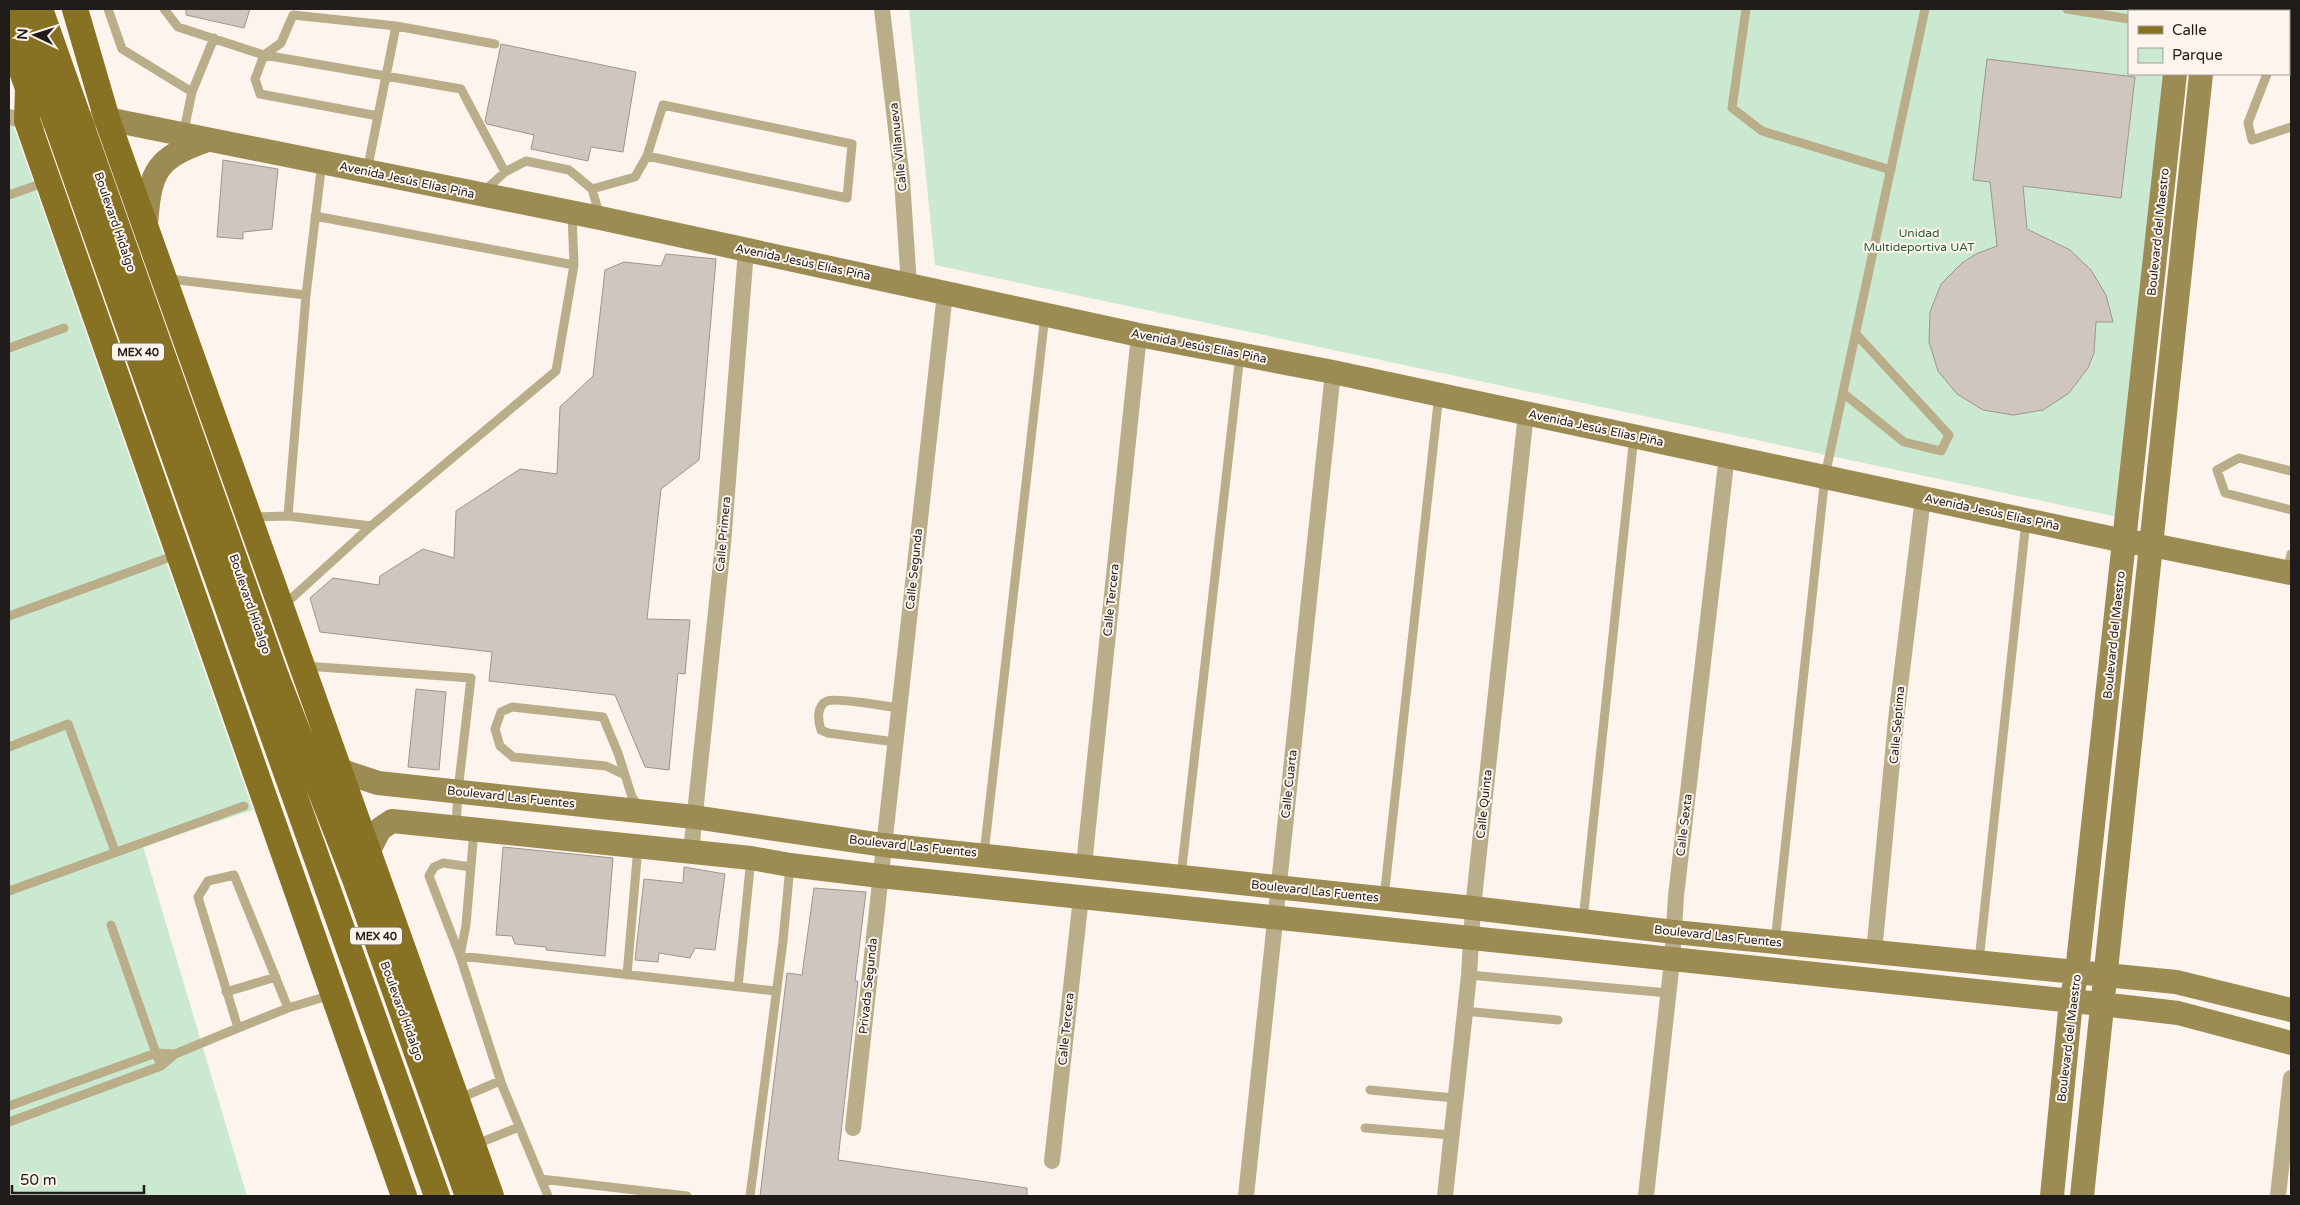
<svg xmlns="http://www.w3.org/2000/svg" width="2300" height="1205" font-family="'Varela Round',sans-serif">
  <rect width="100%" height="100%" fill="#fdf4ed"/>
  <!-- green -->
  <path fill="#cbe9d0" d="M909 9H2176L2175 11H2129V74H2169L2122 518 935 265Z
    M9 113 253 810 143 846 247 1196H9Z"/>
  <!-- building -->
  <path fill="#cfc6bf" stroke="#9e958f" d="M186 9H250L244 28 186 15Z
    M501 44 636 72 623 152 591 147 588 161 531 149 534 135 487 124 485 121Z
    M1987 59 2135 77 2121 198 2023 186 2027 229 2070 250 2091 270 2106 295 2113 322H2096L2094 353 2088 368 2069 393 2043 410 2013 415 1983 410 1957 394 1938 371 1929 342 1930 312 1941 284 1962 263 1976 254 1997 246 1990 182 1973 180Z
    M223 160 278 169 272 229 243 232V239L217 237Z
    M666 254 716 259 699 460 661 489 647 619 690 620 685 674 678 673 669 770 645 767 615 695 489 681 492 652 320 632 310 598 333 578 379 585 380 576 423 549 454 558 456 511 520 469 557 474 560 407 593 376 605 270 624 262 661 266Z
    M416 689 446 692 439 770 408 767Z
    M503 847 613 858 605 956 546 950V947L515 944 512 936 496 935Z
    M684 867 725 874 715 950 695 948 690 958 659 953 658 962 635 960 644 879 683 883Z
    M814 888 866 892 855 981H858L838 1160 1027 1188V1196H760L787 973 802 975Z"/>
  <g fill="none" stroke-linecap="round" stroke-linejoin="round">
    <!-- lane -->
    <path stroke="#b9ae89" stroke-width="9" d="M108 9 122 49 192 92
      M164 9 178 27 264 55 461 89 505 172
      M1746 9 1732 108 1762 131 1891 170
      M2067 9 2129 19
      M2289 18 2291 12
      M2267 74 2248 123 2252 140 2291 127
      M378 116 260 94 255 79 264 55 281 43 293 15 396 26 495 44
      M183 135 192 92 214 38
      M367 171 396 26
      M592 189 635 177 647 156 663 105 852 144 847 198 647 156
      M484 191 505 172 526 161 569 170 592 189 600 217
      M9 195 46 182
      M315 216 574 265
      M169 279 306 295 322 162
      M9 348 64 328
      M1843 393 1904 442 1941 451 1949 435 1856 334
      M2291 471 2239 458 2217 470 2225 493 2291 510
      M288 516 306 295
      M252 517 288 516 371 526
      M2287 572 2291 554
      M283 606 371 526 556 371 574 265 572 213
      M9 616 176 555
      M305 666 471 678 458 791 456 828
      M895 742 828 733 821 730C818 721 816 706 827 701 836 697 885 706 898 708
      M9 747 68 724 115 851
      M625 775 606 766 513 757 500 746 495 729 501 712 512 707 603 717 618 753 632 797 640 808
      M474 830 466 925 460 956 502 1085 548 1196
      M984 854 1045 315
      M471 867 443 863 434 867 429 876 460 956 776 991
      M1181 876 1240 355
      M9 891 244 806
      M1384 898 1439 394
      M1583 920 1634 436
      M111 925 158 1059
      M1775 942 1825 476 1925 9
      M1979 961 2026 521
      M627 975 638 847
      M1469 975 1668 993
      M738 987 751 858
      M226 992 276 977
      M288 1008 234 875 208 881 198 897 238 1028 288 1008 331 995
      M1464 1011 1558 1020
      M1370 1090 1454 1098
      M458 1099 500 1081
      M9 1106 156 1053 175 1054
      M9 1122 161 1066 175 1054 238 1028
      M1365 1128 1451 1135
      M474 1145 519 1127
      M541 1179 687 1196
      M750 1196 783 941 790 866"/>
    <!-- street -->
    <path stroke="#b9ae89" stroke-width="16" d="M882 9 902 180 909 285
      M9 117 27 121 107 119
      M691 852 723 544 746 250
      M1084 865 1139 335
      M1874 953 1896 720 1923 498
      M853 1128 945 293
      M1052 1161 1081 897
      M1246 1196 1333 372
      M1445 1196 1469 975 1473 908 1526 413
      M1646 1196 1672 961 1676 896 1727 455
      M2278 1196 2291 1078"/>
    <!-- secondary -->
    <path stroke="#9c8b52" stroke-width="24" d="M2182 11V9
      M2207 11V9
      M107 119 600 218 1139 335 1333 372 2124 541 2152 545 2291 573
      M146 225C150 170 156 158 208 140
      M339 770 378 783 694 817 883 845 1473 908 1674 932 2176 982 2291 1010
      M368 852 380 829 392 821 751 858 790 865 880 876 2101 1004 2178 1013 2291 1043
      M2052 1196 2071 1001 2077 972 2175 74
      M2082 1196 2201 74"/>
    <!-- primary -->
    <path stroke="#877123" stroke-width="26" d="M75 9 107 119 491 1196
      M9 35 28 88 27 121 404 1196
      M277 679 355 879 468 1196
      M259 696 437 1196"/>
    <!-- primary-bridge -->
    <path stroke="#877123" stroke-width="26" d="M16 9 259 696
      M40 9 277 679"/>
  </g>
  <g text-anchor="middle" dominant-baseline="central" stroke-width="4" stroke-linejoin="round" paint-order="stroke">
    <!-- shield labels -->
    <g fill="#fdf4ed" stroke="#625d59" stroke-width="1">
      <rect x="112" y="343.5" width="52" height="17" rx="4"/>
      <rect x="350" y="927.5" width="52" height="17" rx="4"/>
    </g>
    <g font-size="11" font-weight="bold" fill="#1f1c19">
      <text x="138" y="352">MEX 40</text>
      <text x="376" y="936">MEX 40</text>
    </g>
    <!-- street labels -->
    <g font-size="12" fill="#1f1c19" stroke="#fdf4ed">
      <text transform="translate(898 147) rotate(-96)">Calle Villanueva</text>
      <text transform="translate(407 180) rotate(12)">Avenida Jesús Elías Piña</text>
      <text transform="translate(115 222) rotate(71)">Boulevard Hidalgo</text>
      <text transform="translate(2158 232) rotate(-84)">Boulevard del Maestro</text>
      <text transform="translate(803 262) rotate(12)">Avenida Jesús Elías Piña</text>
      <text transform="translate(1199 346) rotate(11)">Avenida Jesús Elías Piña</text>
      <text transform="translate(1596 428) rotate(12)">Avenida Jesús Elías Piña</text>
      <text transform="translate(1992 512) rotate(12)">Avenida Jesús Elías Piña</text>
      <text transform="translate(723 534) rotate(-85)">Calle Primera</text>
      <text transform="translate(914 569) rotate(-84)">Calle Segunda</text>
      <text transform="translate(1111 600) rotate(-84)">Calle Tercera</text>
      <text transform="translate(250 604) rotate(71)">Boulevard Hidalgo</text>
      <text transform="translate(2114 635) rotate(-84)">Boulevard del Maestro</text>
      <text transform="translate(1897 725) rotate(-85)">Calle Séptima</text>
      <text transform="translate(1289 784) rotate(-84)">Calle Cuarta</text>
      <text transform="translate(511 797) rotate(6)">Boulevard Las Fuentes</text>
      <text transform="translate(1484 804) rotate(-84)">Calle Quinta</text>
      <text transform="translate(1684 825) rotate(-83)">Calle Sexta</text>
      <text transform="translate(913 846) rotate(6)">Boulevard Las Fuentes</text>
      <text transform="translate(1315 891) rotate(6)">Boulevard Las Fuentes</text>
      <text transform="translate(1718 936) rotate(6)">Boulevard Las Fuentes</text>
      <text transform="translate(868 986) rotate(-84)">Privada Segunda</text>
      <text transform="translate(402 1011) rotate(70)">Boulevard Hidalgo</text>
      <text transform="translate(1066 1029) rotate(-84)">Calle Tercera</text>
      <text transform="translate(2069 1038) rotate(-83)">Boulevard del Maestro</text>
    </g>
    <!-- park labels -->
    <g font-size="12" fill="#285d37" stroke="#fdf4ed">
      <text x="1919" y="233">Unidad<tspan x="1919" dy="14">Multideportiva UAT</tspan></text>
    </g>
  </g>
  <!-- border -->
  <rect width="2300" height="1205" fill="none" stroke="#1f1c19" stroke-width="20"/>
  <!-- legend -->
  <rect x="2128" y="10" width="162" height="65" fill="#fdf4ed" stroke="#a49e98"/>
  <rect x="2138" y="26" width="25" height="8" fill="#877123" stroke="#a49e98"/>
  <text x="2172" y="35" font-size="15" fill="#1f1c19">Calle</text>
  <rect x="2138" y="48" width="25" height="15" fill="#cbe9d0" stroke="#a49e98"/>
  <text x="2172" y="60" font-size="15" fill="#1f1c19">Parque</text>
  <!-- north arrow -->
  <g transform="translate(35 35) rotate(274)" stroke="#fdf4ed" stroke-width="4" paint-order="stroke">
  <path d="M0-4L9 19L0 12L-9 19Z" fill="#1f1c19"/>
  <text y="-8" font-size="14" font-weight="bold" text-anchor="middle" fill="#1f1c19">N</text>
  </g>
  <!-- scale -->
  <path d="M12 1185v8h132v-8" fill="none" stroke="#1f1c19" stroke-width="2.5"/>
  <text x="20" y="1185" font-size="15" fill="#1f1c19" stroke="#fdf4ed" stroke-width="4" paint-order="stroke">50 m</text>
</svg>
